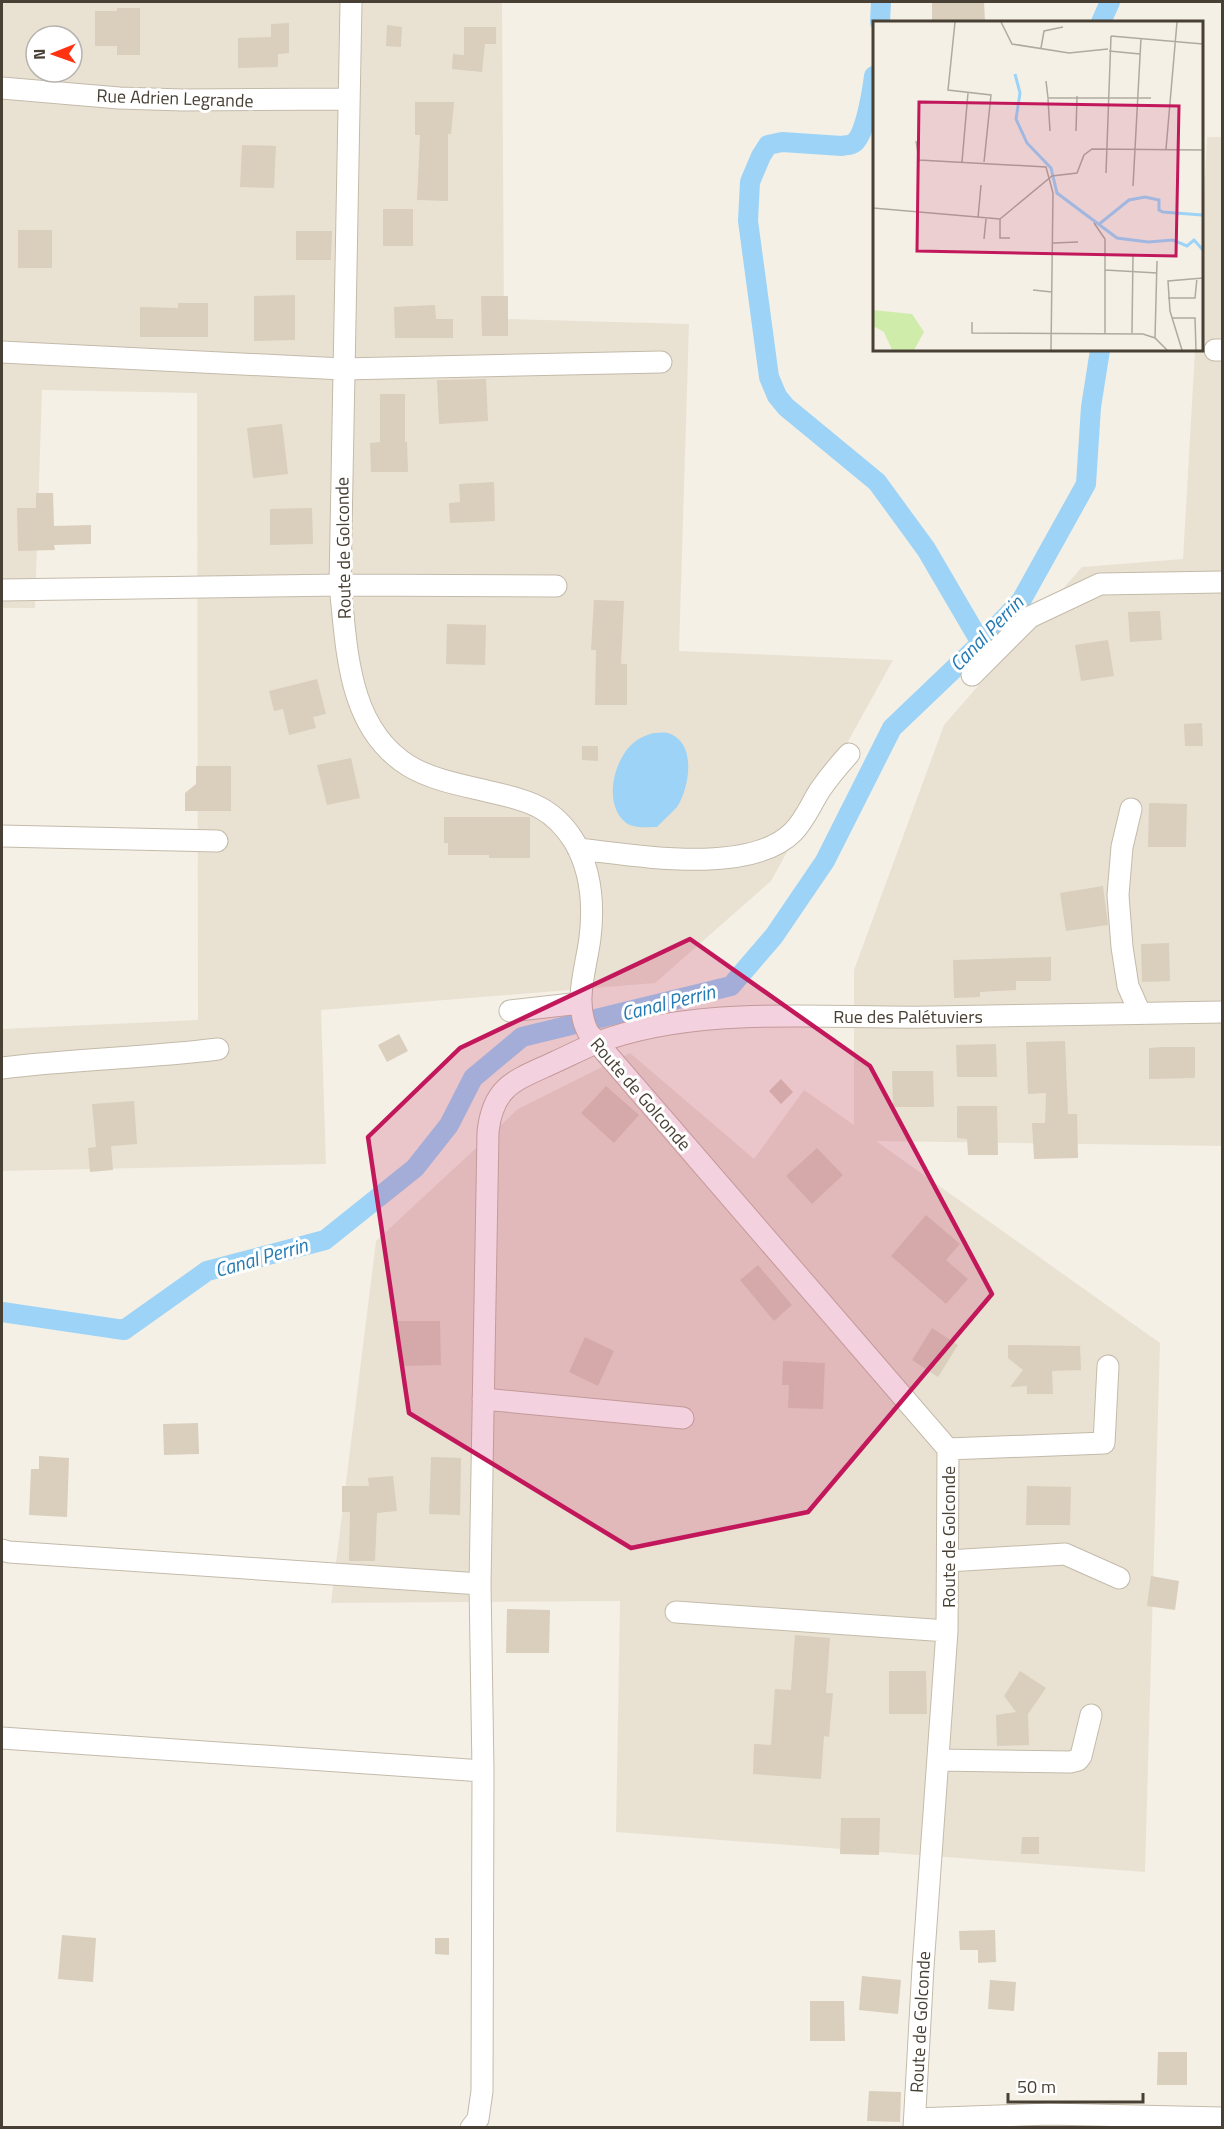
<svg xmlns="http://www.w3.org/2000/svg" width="1224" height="2129" font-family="'Titillium Web',sans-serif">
  <rect width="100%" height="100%" fill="#f4f0e6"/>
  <!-- residential -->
  <path fill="#e9e2d3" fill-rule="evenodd" d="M2 2H502L504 319 689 324 679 651 893 660 771 881 655 983 321 1010 326 1164 2 1171V1029L198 1020 197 393 42 390 35 608H2ZM36 36H72V72H36Z
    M1207 137H1222V1146L876 1141 1160 1343 1145 1872 616 1832 620 1601 331 1603 376 1241 518 1109 630 1053 754 1159 804 1090 854 1125V970L944 725 1082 567 1183 559 1195 350H1202V234Z"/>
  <!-- water -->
  <path fill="#9cd3f7" d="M654 733C658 733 664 732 668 733 697 742 690 787 677 807 671 814 663 820 657 827 647 827 633 829 625 822 604 804 613 764 630 746 637 739 645 735 654 733Z"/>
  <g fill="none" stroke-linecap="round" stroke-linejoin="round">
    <!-- canal -->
    <path stroke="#9cd3f7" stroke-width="20" d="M880 22 881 2
      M1101 22 1110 2
      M874 76C872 91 866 130 856 141 853 145 847 145 842 146L782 142 768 145 761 156 750 182 748 221 769 377 777 396 786 407 877 482 926 549 981 643
      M2 1312 124 1330 207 1271 325 1240 415 1168 449 1125 473 1078 522 1037 731 986 774 936 825 861 892 728 981 643 1021 601 1086 484 1091 407 1100 350"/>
  </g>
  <!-- building -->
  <path fill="#dacebd" d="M932 2H984L985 22H932Z
    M117 8H140V55H117V46H95V11H117Z
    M289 23V53L278 54V67L238 68V38L271 37V24Z
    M387 25 402 27 401 47 386 46Z
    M464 27H496V44H485L482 72 452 69 453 54 464 55Z
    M415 102H454L451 134H448V201L417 200 420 135H415Z
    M242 145 276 146 274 188 240 187Z
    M383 209H413V246H383Z
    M18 230H52V268H18Z
    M296 231H332L331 260H296Z
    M295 295V340L254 341V296Z
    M481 296H508V336H482Z
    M178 303H208V337H140V307L178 308Z
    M435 305 436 319H453V338H395L394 307Z
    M486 379 488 421 439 424 437 380Z
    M380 394H405V442H407L408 472H371L370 443 380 442Z
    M282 424 288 474 253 478 247 428Z
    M494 482 495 521 450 523 449 503 460 502 459 484Z
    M36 493H53L54 526 91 525V544L54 545 55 550 18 551 17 508H36Z
    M312 508 313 544 270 545V509Z
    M594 600 624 601 621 664H627V705H595L596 650H591Z
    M1160 611 1162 640 1130 642 1128 612Z
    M447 624 486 625 485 665 446 664Z
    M1108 640 1114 676 1081 681 1075 645Z
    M317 679 326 714 313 717 316 728 289 735 283 709 274 711 269 691Z
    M1202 723 1203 746H1185L1184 724Z
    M582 746H598V761L582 760Z
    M351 758 360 798 327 805 317 765Z
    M196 766H231V811H185V793L196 784Z
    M1149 803 1187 804 1186 847H1148Z
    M444 817H530V858H489V855H448V843H444Z
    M1103 886 1108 925 1066 931 1060 893Z
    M1169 943 1170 981 1142 982 1141 944Z
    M1051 957V981H1016V990L980 992V997L954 998 953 960Z
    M399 1034 408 1051 387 1062 378 1045Z
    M1065 1041 1068 1114H1077L1078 1158 1034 1159 1032 1123H1045L1046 1093 1028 1094 1026 1042Z
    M996 1044 997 1077H957L956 1045Z
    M1162 1047H1195V1078L1149 1079V1048Z
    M892 1071H933L934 1107H893Z
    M781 1079 793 1092 781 1104 769 1091Z
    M606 1086 639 1115 614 1143 581 1113Z
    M134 1101 137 1144 111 1146 113 1170 90 1172 88 1148 96 1147 92 1104Z
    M957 1106H997L998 1155H968L967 1139 957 1138Z
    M817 1148 843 1175 812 1204 786 1176Z
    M926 1215 960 1244 946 1260 968 1279 946 1304 891 1256Z
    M758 1265 792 1305 774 1321 740 1280Z
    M396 1321H440L441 1365 403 1366 402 1351H397Z
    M932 1328 958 1345 938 1377 912 1360Z
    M585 1337 614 1351 598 1386 569 1372Z
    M1008 1345 1080 1346 1081 1370 1052 1371 1053 1394H1027V1386L1010 1387 1023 1370 1008 1358Z
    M783 1361 825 1363 823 1409 788 1408 789 1385H782Z
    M198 1423 199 1454 164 1455 163 1424Z
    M39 1456 69 1458 67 1517 29 1515 31 1469H39Z
    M431 1457 461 1458 460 1515 429 1514Z
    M393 1476 397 1511 377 1513 375 1561H349L350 1512H342V1486H369L368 1478Z
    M1027 1486 1071 1487 1070 1525H1026Z
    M1151 1576 1179 1581 1175 1610 1147 1606Z
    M507 1609 550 1610 549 1653H506Z
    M795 1635 830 1638 826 1693H833L829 1737 824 1736 821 1779 753 1774 754 1744 771 1745 775 1689 791 1690Z
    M889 1671H926L927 1714H889Z
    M1020 1671 1046 1688 1028 1714 1029 1745 997 1746 996 1715 1016 1712 1004 1696Z
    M841 1818H880L879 1855 840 1854Z
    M1022 1837H1039V1854H1021Z
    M995 1930 996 1962 978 1963V1950H960L959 1931Z
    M62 1935 96 1938 93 1982 58 1979Z
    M435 1938H449V1955L435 1954Z
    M862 1976 901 1980 898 2014 859 2010Z
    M990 1980 1016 1982 1014 2011 988 2009Z
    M810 2001H844L845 2041H810Z
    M1158 2052H1187V2085H1157Z
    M869 2091 901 2092 900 2122 867 2121Z"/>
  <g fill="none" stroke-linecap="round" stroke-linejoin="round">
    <!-- minor casing -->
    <g stroke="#c4baaa" stroke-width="23">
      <path id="minor" d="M351 2 340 585C347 648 347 728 409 766 434 781 467 786 495 793 531 801 554 809 574 841 591 870 594 905 590 938 586 969 573 1003 588 1032L948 1449 947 1631 923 1967 914 2128
        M2 88 119 98 183 100 349 99
        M1215 350H1222
        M2 352 343 369 661 362
        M2 590 340 585 556 586
        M972 675 1030 617 1100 584 1222 582
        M1131 809 1122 847 1118 895 1122 947 1128 986 1140 1013
        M2 836 217 841
        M578 849C634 855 749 876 793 832 805 820 811 804 820 790 829 777 839 765 849 754
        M510 1011 581 1003
        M2 1068C73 1059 146 1058 218 1049
        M483 1399 683 1418
        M948 1449 1104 1443 1108 1366
        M2 1550 9 1552 480 1584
        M948 1561 1065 1554 1119 1578
        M676 1612 947 1631
        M2 1738 483 1771
        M938 1760 1070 1762 1078 1760 1081 1756 1091 1715
        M915 2119 1049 2114 1222 2118
        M471 2128 478 2119 482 2091 483 1771 480 1584 488 1132C493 1085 516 1080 555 1062 568 1056 582 1049 596 1043 698 1004 825 1019 933 1017 1029 1015 1126 1014 1222 1012"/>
    </g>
    <!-- minor -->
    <use href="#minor" stroke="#fff" stroke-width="21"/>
  </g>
  <!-- marked area -->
  <path fill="#c2185b" fill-opacity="0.2" stroke="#c2185b" stroke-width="4.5" stroke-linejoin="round" d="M690 939 870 1066 992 1294 808 1512 631 1548 409 1413 368 1137 460 1048Z"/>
  <g text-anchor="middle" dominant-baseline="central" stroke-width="6" stroke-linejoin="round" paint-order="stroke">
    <!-- street labels -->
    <g font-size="18" fill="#484034" stroke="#fff">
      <text transform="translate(175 98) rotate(2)">Rue Adrien Legrande</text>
      <text transform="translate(343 548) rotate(-91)">Route de Golconde</text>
      <text x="908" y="1016">Rue des Palétuviers</text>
      <text transform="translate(641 1094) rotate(49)">Route de Golconde</text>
      <text transform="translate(948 1537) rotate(-90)">Route de Golconde</text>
      <text transform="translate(920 2022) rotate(-87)">Route de Golconde</text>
    </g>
    <!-- water labels -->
    <g font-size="20" font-style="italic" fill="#237ab4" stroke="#fff">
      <text transform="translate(986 633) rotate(-46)">Canal Perrin</text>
      <text transform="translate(668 1002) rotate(-14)">Canal Perrin</text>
      <text transform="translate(261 1257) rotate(-16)">Canal Perrin</text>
    </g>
  </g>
  <!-- overview -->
  <g transform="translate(873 21)">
    <rect width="330" height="330" fill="#f4f0e6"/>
    <path d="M0 289 39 293 51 311 41 329H19L11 311 0 305Z" fill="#d0ecab"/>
    <path fill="none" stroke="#9cd3f7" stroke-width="3" d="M142 53 147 72 143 98 154 122 178 147 184 172 244 217 275 221 300 219 314 225 321 219 330 229M225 204 256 179 272 176 286 179V189L290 191 329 194"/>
    <path fill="none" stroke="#afaa9f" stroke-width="1.5" d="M82 1 75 69 118 74 111 141M128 1 139 23 196 32 235 28M330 2V43M238 15 330 23M168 27 171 10 190 6M236 30 267 33M173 60 175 77H278M175 78 177 110M203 110 204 75M43 120 46 139 173 146 180 172 178 329M293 128 304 1M89 141 95 72M233 152 238 15M260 165 268 17M0 187 127 198 179 155 204 152 211 134 219 128 330 129M105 197 108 164M127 198V217H137M221 202 232 218V312M111 218 113 198M180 222 205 221M232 249 284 252M160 269 179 271M295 277H322L324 257M299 297H322L323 329M99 301V312L270 313 282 317 294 329M259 312 260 233M282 317 284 240M309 329 297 290 295 260 330 257"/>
    <path fill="#c2185b" fill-opacity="0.15" stroke="#c2185b" stroke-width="3" d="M46 81 306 85 303 235 44 230Z"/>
    <rect width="330" height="330" fill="none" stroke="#484034" stroke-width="3"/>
  </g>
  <!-- border -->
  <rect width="1224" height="2129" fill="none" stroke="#484034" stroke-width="6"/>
  <!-- north arrow -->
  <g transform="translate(54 54) rotate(269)"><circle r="28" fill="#ffffff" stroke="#b6b3ae" stroke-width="1.5"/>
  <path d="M0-4.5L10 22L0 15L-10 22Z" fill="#ff3212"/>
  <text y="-9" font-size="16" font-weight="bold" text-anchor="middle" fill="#484034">N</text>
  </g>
  <!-- scale -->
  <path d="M1008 2093v9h135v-9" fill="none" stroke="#484034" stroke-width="3"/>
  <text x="1017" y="2093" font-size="18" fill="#484034" stroke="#ffffff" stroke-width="4.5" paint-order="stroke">50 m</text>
</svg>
